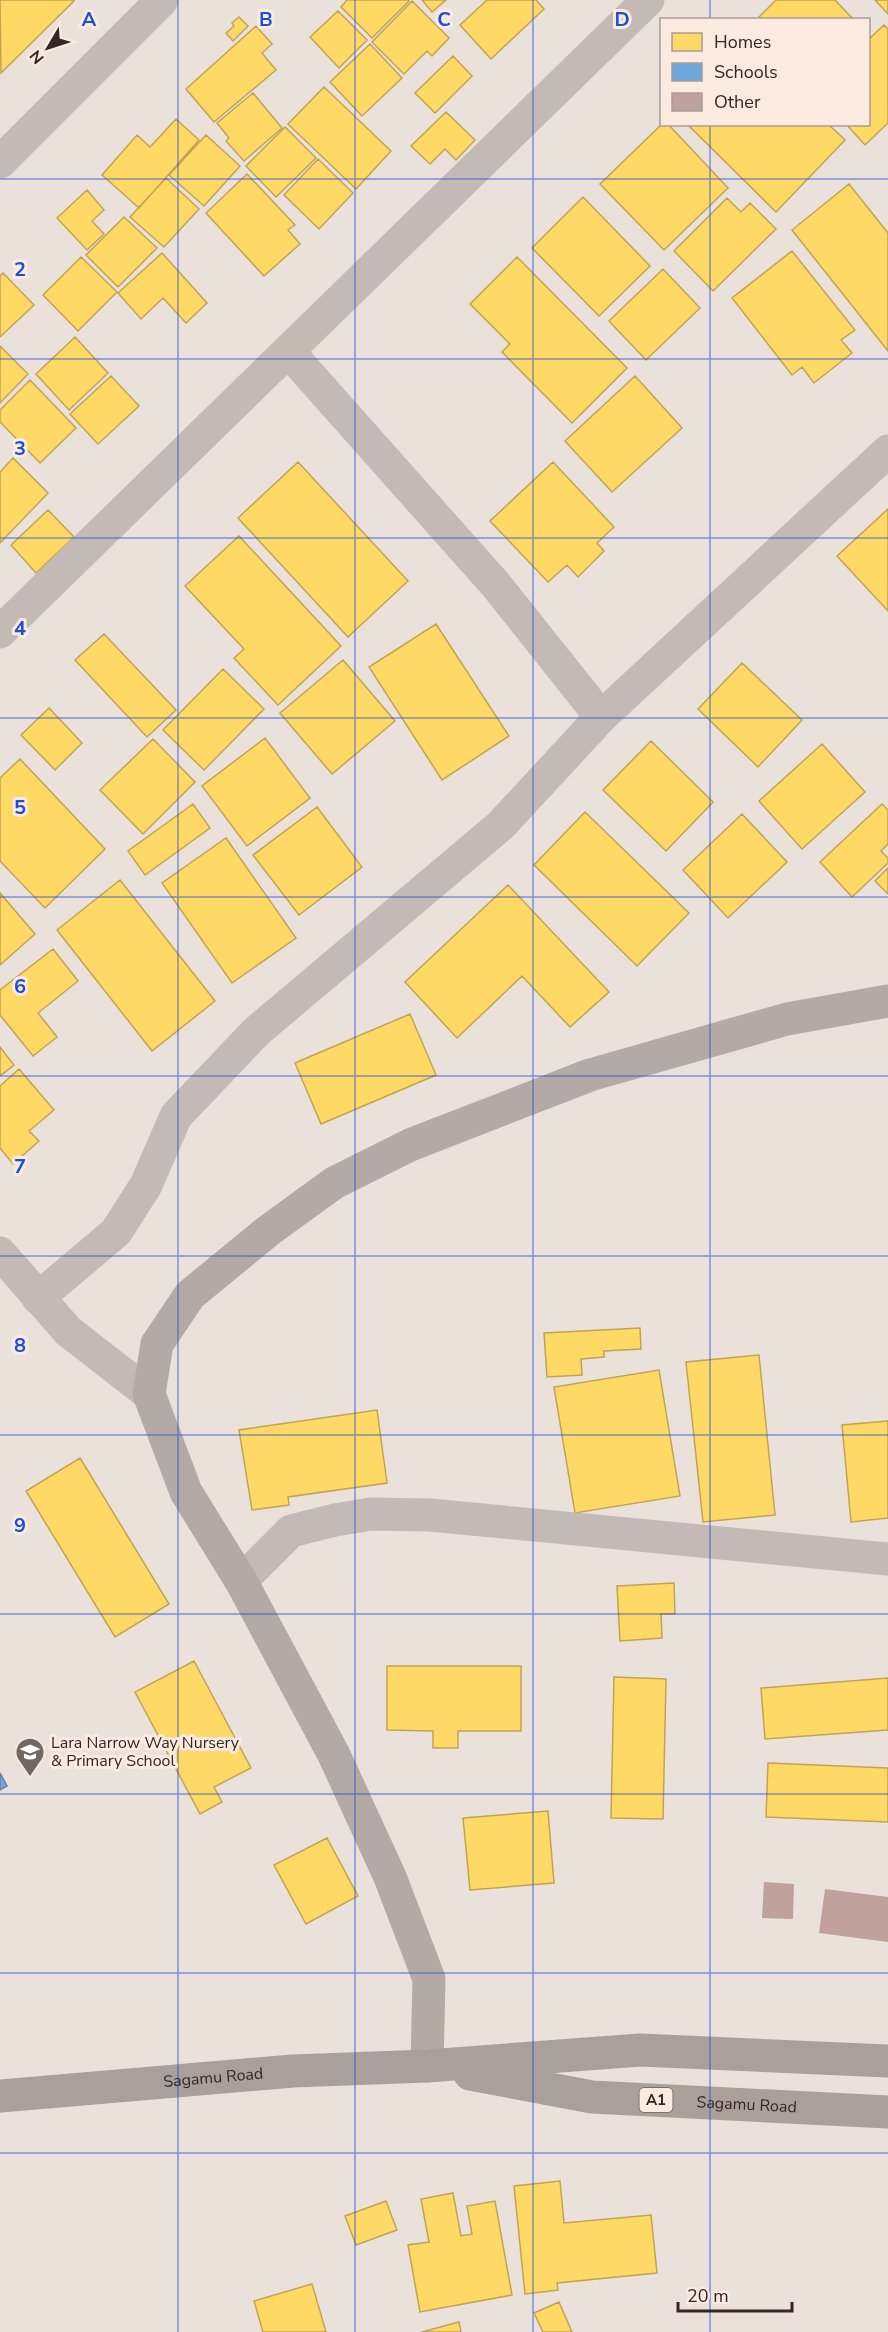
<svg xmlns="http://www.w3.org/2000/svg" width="888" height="2332" font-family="'Nunito Sans',sans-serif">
  <rect width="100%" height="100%" fill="#ebe1db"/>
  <!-- homes -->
  <path fill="#ffd966" stroke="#c2a352" stroke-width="1.5" d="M0 0H73L74 1 1 73Z
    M347 0H408L409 1 372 38 341 7Z
    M422 0H446L432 12Z
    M487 0H536L544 9 491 59 460 25Z
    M776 0H835L854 20H756Z
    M875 0H888V14Z
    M412 1 449 38 432 56 427 51 404 74 372 42Z
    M338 11 367 40 339 68 310 37Z
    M239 17 248 26 233 41 226 33 234 26 232 23Z
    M884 25 888 29V123L865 145 846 124H868V40Z
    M256 26 272 44 262 53 276 70 214 122 186 89Z
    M370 44 402 78 362 116 330 82Z
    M453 56 472 76 435 113 415 93Z
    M324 87 391 151 356 189 288 124Z
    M253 93 282 128 244 161 226 141 229 138 217 123Z
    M446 112 475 140 456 160 445 149 430 164 411 146Z
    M176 119 199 140 139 208 102 175 137 135 150 147Z
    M662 124H668L728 188 664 250 600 184Z
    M687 124H828L845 140 776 212Z
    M285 127 316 158 276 197 246 166Z
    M206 135 240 166 204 206 169 175Z
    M318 159 353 193 319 229 284 195Z
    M247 174 295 225 288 230 300 244 264 276 206 213Z
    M166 178 199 209 164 247 130 217Z
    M849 184 888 233V351L792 230Z
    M87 190 104 210 92 221 104 234 87 250 57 218Z
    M583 197 650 266 599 316 532 248Z
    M727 198 741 212 750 203 776 229 713 291 674 251Z
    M124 217 157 248 118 287 86 255Z
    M792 251 855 330 841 340 852 353 814 383 802 367 792 375 732 298Z
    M162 253 207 303 186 323 163 298 141 319 118 293Z
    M81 257 117 292 78 331 43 295Z
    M517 257 627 368 572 423 502 352 510 344 470 304Z
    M663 269 700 308 646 360 609 321Z
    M3 273 34 305 0 337V276Z
    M75 337 108 373 69 410 36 374Z
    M0 346 28 374 0 403Z
    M111 376 139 406 98 444 70 414Z
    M635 376 682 428 612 492 565 441Z
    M30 380 76 428 40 463 0 422V410Z
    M13 458 48 493 0 543V472Z
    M298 462 408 581 348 637 238 518Z
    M553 462 614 527 597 543 604 551 578 577 567 565 548 582 490 521Z
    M888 509V611L837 556Z
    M48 510 74 537 36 573 11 545Z
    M239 536 341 646 278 705 234 658 244 649 185 586Z
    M436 624 509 736 442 780 369 667Z
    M104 634 176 710 147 737 75 660Z
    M343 660 395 721 332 774 280 713Z
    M742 663 802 720 758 767 698 709Z
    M223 669 264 709 204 770 163 730Z
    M49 708 82 743 55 770 21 735Z
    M265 738 310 798 247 846 202 786Z
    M153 739 195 782 143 834 100 790Z
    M651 741 713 802 666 851 603 790Z
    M822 744 865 792 802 849 759 801Z
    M20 759 105 849 45 908 0 861V778Z
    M193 804 210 828 145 875 128 851Z
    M882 804 888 810V844L881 851 888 858V863L852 897 820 862Z
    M317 807 362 867 299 915 253 855Z
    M585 812 689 913 637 966 534 865Z
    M742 814 787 862 728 918 683 870Z
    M226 838 296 938 232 983 162 883Z
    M888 868V894L875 881Z
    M120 880 215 1001 152 1051 57 930Z
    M508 885 609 992 570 1027 522 976 457 1038 405 982Z
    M0 893 35 934 0 965Z
    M53 949 78 981 38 1013 57 1037 33 1056 0 1015V990Z
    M410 1014 436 1075 321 1124 295 1063Z
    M0 1047 14 1065 0 1076Z
    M19 1069 54 1110 29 1131 39 1141 13 1164 0 1148V1086Z
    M640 1328 641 1349 604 1351V1357L581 1359 582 1375 547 1377 544 1333Z
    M759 1355 775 1515 703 1522 686 1362Z
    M659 1370 680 1496 575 1513 554 1387Z
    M377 1410 387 1483 288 1497 289 1505 252 1510 239 1430Z
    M888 1421V1518L851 1522 842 1425Z
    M80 1458 169 1604 115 1637 26 1491Z
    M674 1583 675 1614H661L662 1638 620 1641 617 1586Z
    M194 1661 251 1768 214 1787 222 1802 200 1814 135 1692Z
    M387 1666H521V1731H458V1748H433V1731L387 1730Z
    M614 1677 666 1679 663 1819 611 1818Z
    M888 1678V1730L765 1739 761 1688Z
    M768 1763 888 1768V1822L766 1817Z
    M548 1811 554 1883 470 1890 463 1818Z
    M327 1838 358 1896 306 1924 274 1865Z
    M560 2181 564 2223 651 2215 657 2273 557 2283 558 2290 525 2294 514 2186Z
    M453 2193 461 2236 472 2234 467 2206 495 2201 512 2295 420 2312 408 2245 429 2242 421 2199Z
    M386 2201 397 2230 356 2245 345 2216Z
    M312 2284 326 2332H263L254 2301Z
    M559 2302 572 2332H543L534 2313Z
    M459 2322 461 2332H422Z"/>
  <!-- schools -->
  <path fill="#6fa8dc" stroke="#5d81a5" stroke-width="1.5" d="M0 1773 7 1786 0 1790Z"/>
  <!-- building -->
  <path fill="#c0a19c" d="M764 1882 794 1884 793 1919 762 1918Z
    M825 1889 888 1897V1942L819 1933Z"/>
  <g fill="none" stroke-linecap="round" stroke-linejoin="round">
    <!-- street -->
    <path stroke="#c3b9b5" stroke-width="33" d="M0 162 162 0
      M288 351 496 585 601 717
      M0 632 648 0
      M0 1253 68 1331 149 1394
      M38 1298 116 1232 146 1185 176 1116 256 1032 501 825 601 717 888 451
      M241 1581 291 1531 335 1520 371 1514 430 1515 888 1559"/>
    <!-- secondary -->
    <path stroke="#b4aaa5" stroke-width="33" d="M427 2066 429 1979 390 1877 334 1755 241 1581 186 1492 149 1394 157 1344 190 1295 268 1231 334 1183 410 1145 590 1075 787 1019 888 1001"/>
    <!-- highway -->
    <g stroke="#a9a09b" stroke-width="33">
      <path id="s1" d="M470 2074 592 2097 888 2112"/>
      <path id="s2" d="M0 2096 293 2071 427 2066 640 2050 888 2061"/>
    </g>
  </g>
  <!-- grid -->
  <path fill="none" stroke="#1d4ed8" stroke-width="1.5" stroke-opacity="0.55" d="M178 0V2332M355 0V2332M533 0V2332M710 0V20M710 124V2332M0 179H888M0 359H888M0 538H888M0 718H888M0 897H888M0 1076H888M0 1256H888M0 1435H888M0 1614H888M0 1794H888M0 1973H888M0 2153H888"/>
  <!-- icons -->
  <defs>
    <g id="school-pin" transform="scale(1.5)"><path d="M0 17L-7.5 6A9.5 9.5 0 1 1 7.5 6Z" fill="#736764" stroke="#faeae0"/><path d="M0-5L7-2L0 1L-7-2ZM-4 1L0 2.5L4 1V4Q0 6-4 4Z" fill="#fff"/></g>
  </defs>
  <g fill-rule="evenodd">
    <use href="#school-pin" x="30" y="1752"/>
  </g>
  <g text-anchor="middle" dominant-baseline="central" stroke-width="6" stroke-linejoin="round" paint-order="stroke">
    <!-- shield labels -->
    <rect fill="#faeae0" stroke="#6f615c" stroke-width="1.5" x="639.5" y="2088" width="33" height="24" rx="4.5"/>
    <g font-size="15" font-weight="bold" fill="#332624">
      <text x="656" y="2100">A1</text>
    </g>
    <!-- poi labels -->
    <g font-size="16" fill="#332624" stroke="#faeae0" text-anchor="start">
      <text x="51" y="1743">Lara Narrow Way Nursery<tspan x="51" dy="18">&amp; Primary School</tspan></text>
    </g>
    <!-- street labels -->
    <g font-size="16" fill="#332624" stroke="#faeae0">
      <text stroke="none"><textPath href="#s2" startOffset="214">Sagamu Road</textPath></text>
      <text stroke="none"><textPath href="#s1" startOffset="279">Sagamu Road</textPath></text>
    </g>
  </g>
  <g font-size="20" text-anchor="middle" font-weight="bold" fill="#1d4ed8" stroke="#faeae0" stroke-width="6" stroke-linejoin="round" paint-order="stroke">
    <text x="89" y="26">A</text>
    <text x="266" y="26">B</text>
    <text x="444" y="26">C</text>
    <text x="622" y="26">D</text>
    <text x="20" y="276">2</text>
    <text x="20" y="455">3</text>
    <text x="20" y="635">4</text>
    <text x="20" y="814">5</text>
    <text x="20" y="993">6</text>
    <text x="20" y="1173">7</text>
    <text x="20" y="1352">8</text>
    <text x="20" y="1532">9</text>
  </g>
  <!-- legend -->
  <rect x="660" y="18" width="210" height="108" fill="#faeae0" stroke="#aa9c95" stroke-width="1.5"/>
  <rect x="672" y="33" width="30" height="18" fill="#ffd966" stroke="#aa9c95" stroke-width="1.5"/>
  <text x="714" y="48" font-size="18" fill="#332624">Homes</text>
  <rect x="672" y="63" width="30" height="18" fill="#6fa8dc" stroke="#aa9c95" stroke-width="1.5"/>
  <text x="714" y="78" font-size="18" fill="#332624">Schools</text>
  <rect x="672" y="93" width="30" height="18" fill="#c0a19c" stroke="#aa9c95" stroke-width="1.5"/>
  <text x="714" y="108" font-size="18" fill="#332624">Other</text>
  <!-- north arrow -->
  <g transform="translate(48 48) rotate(231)" stroke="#faeae0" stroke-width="4.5" paint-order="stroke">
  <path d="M0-4.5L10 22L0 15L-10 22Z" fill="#332624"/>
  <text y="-9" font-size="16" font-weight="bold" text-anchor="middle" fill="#332624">N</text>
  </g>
  <!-- scale -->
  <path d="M678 2302v9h114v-9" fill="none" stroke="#332624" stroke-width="3"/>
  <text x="687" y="2302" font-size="18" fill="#332624" stroke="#faeae0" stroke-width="4.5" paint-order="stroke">20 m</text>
</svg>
